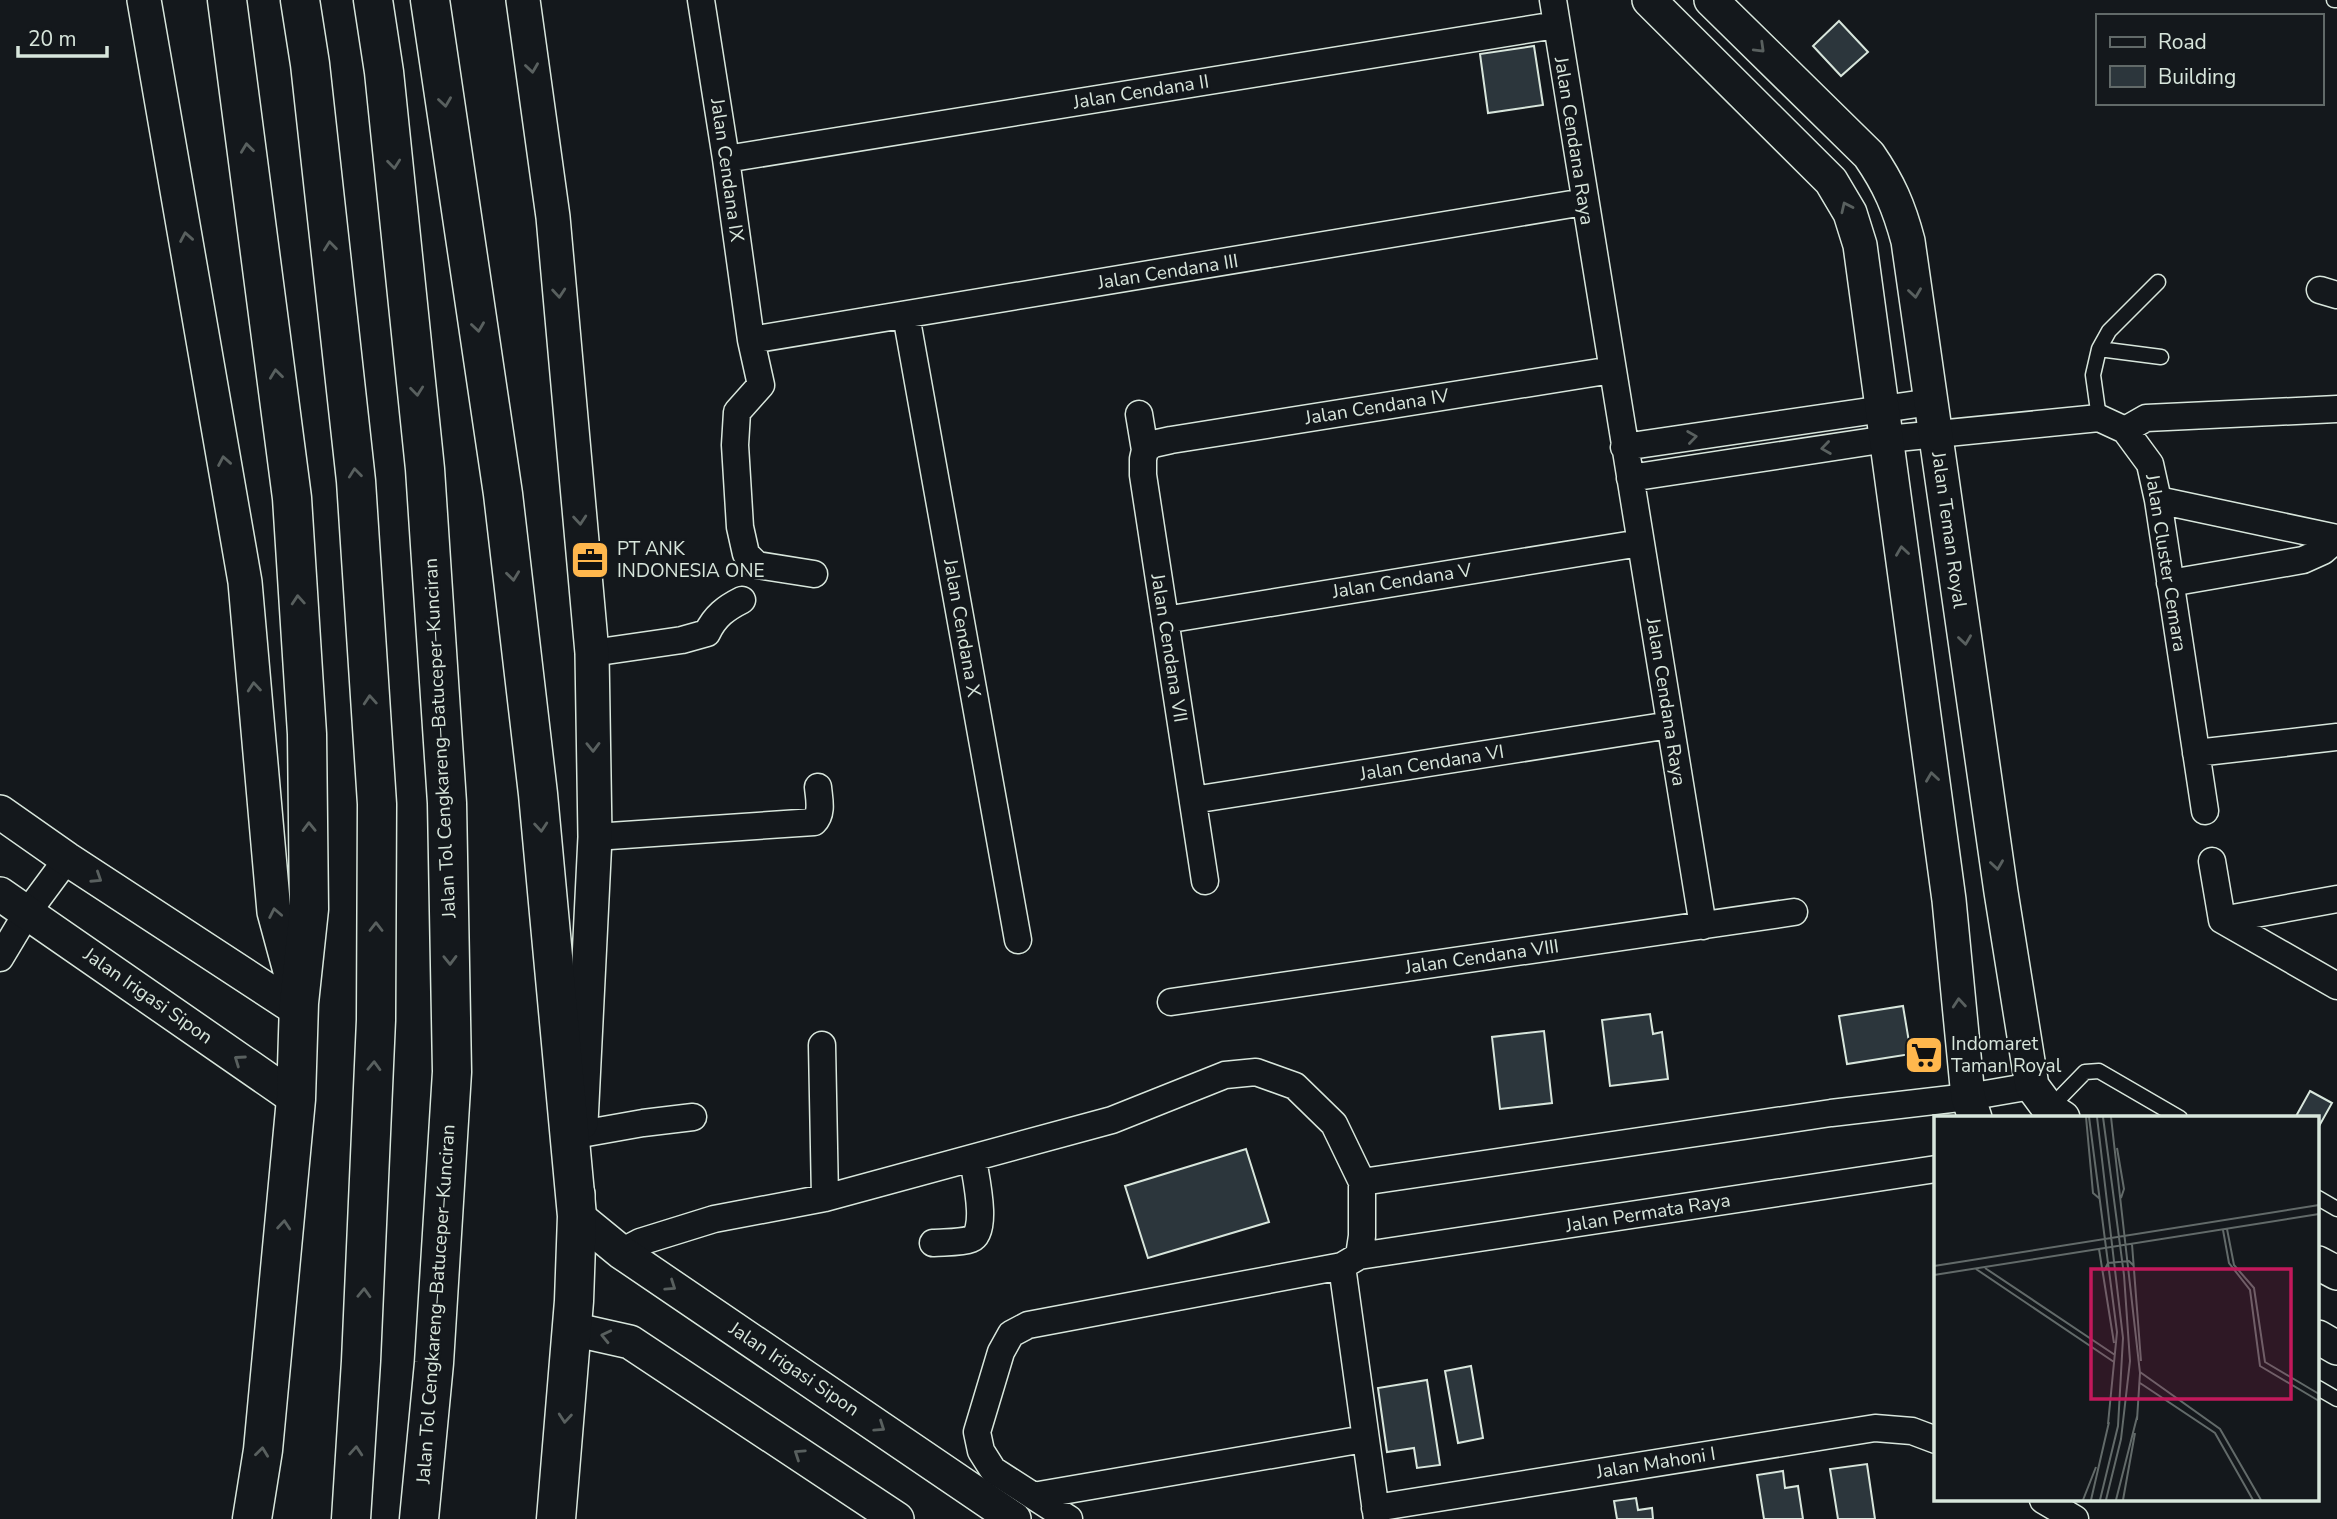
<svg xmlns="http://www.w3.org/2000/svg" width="2337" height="1519" font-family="'Nunito Sans',sans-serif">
  <rect width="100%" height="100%" fill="#14181c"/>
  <!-- building -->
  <path fill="#2c363c" stroke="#d8e6dc" stroke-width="2" d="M1839 21 1868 52 1841 76 1813 46Z
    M1534 46 1543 105 1488 113 1480 54Z
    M1903 1006 1911 1054 1847 1064 1839 1016Z
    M1650 1014 1653 1034 1662 1032 1668 1079 1610 1086 1602 1020Z
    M1544 1031 1552 1103 1500 1109 1492 1037Z
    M2310 1091 2332 1103 2318 1128V1118H2295Z
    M1246 1149 1269 1222 1148 1258 1125 1186Z
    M1471 1366 1483 1438 1458 1443 1445 1371Z
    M1427 1380 1440 1465 1417 1468 1414 1448 1387 1452 1378 1388Z
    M1867 1464 1875 1519H1838L1830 1469Z
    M1783 1471 1785 1488 1798 1486 1803 1519H1764L1757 1475Z
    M1636 1498 1638 1510 1652 1508 1653 1519H1617L1614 1501Z"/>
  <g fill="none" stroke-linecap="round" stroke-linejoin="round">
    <!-- service casing -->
    <g stroke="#d8e6dc" stroke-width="17">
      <path id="service" d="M2334 0H2337
        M2099 349 2109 331 2158 282
        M2099 418 2093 375 2099 349 2161 357
        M2049 1109 2085 1072 2099 1071 2180 1118
        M2318 1198 2337 1209
        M2318 1388 2337 1399"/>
    </g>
    <!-- minor casing -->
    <g stroke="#d8e6dc" stroke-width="29">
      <path id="minor" d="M701 0 726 159 751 340 761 385 737 412 735 445 740 527 746 554 757 565 814 574
        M1553 0 1703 926
        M726 159 1556 25
        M2320 290 2337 295
        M906 315 1018 940
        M751 340 1584 202
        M1139 414 1145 450 1143 459V475L1205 881
        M2125 430 2146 418 2337 409
        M1624 447 1931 402
        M1145 450 1153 444 1171 440 1612 370
        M1630 478 1887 439 2099 418 2125 430 2150 464 2158 500 2205 811
        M2158 500 2337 538
        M2170 583 2303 560 2323 551 2337 539
        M1165 620 1640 543
        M592 653 682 640 707 633C715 616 726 608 742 600
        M2196 753 2337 737
        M1193 800 1670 725
        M595 837 814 822C823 813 819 799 818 787
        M2212 861 2222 920 2337 986
        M2222 920 2337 899
        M0 958 27 913 67 859
        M1171 1002 1794 912
        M822 1045 825 1198
        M581 1134 643 1123 693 1117
        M933 1243C944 1242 961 1243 971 1239 989 1232 975 1174 973 1159
        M621 1252 640 1242 714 1219 825 1198 1112 1120 1225 1075 1256 1072 1295 1086 1334 1124 1362 1182
        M1359 1256 1362 1236V1182L1831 1113 1968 1097 2032 1086
        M1342 1266 1377 1519
        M1033 1496 1364 1439
        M2043 1500 2075 1519
        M1375 1508 1875 1428 1912 1431 1936 1440
        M1069 1519 993 1470 981 1451 977 1432 1001 1352 1011 1334 1028 1325 1342 1266 1359 1256 1936 1169"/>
    </g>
    <!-- tertiary casing -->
    <g stroke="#d8e6dc" stroke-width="36">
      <path id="tertiary" d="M144 0 245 582 274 912 297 997
        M523 0 553 217 592 653 595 837 581 1123
        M1649 0 1831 181 1850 213 1860 245 1949 900 1968 1097 1975 1118
        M1711 0 1869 155C1889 184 1899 207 1908 241L2001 892 2032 1086 2049 1109 2063 1118
        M0 812 67 859 298 1010
        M0 894 296 1099
        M578 1194 577 1216 621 1252 1014 1519
        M2318 1263 2337 1273
        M572 1329 630 1342 897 1519
        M2318 1337 2337 1348"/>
    </g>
    <!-- secondary casing -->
    <g stroke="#d8e6dc" stroke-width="41">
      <path id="secondary" d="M227 0 292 498 307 734 309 909 299 1003 296 1099 263 1450 252 1519
        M430 0 503 494 538 794 577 1216 574 1301 556 1519"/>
    </g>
    <!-- motorway casing -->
    <g stroke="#d8e6dc" stroke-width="41">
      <path id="motorway" d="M300 0 310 64 356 481 377 804 376 1020 361 1361 351 1519
        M373 0 384 72 425 469 447 803 452 1072 434 1363 419 1519"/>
    </g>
    <!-- service -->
    <use href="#service" stroke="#14181c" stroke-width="14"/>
    <!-- minor -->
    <use href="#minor" stroke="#14181c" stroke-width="26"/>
    <!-- tertiary -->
    <use href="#tertiary" stroke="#14181c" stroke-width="33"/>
    <!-- secondary -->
    <use href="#secondary" stroke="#14181c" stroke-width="38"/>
    <!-- motorway -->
    <use href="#motorway" stroke="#14181c" stroke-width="38"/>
  </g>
  <!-- one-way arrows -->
  <defs><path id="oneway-chevron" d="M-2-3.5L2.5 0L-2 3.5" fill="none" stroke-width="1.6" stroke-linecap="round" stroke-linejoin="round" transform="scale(1.75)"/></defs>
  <g stroke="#59605f">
    <use href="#oneway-chevron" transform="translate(1760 48) rotate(44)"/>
    <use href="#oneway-chevron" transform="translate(532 68) rotate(82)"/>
    <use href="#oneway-chevron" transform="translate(445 102) rotate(82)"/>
    <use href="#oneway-chevron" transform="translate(247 148) rotate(-97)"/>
    <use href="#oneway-chevron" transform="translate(394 164) rotate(84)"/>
    <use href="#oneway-chevron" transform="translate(1846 207) rotate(-115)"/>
    <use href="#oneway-chevron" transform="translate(186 237) rotate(-100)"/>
    <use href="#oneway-chevron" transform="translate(330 246) rotate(-96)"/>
    <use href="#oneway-chevron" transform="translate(559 293) rotate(85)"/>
    <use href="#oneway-chevron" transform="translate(1915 293) rotate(82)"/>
    <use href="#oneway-chevron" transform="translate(478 327) rotate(82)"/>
    <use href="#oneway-chevron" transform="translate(276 374) rotate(-97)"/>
    <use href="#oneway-chevron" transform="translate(417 391) rotate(84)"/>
    <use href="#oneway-chevron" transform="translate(1692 437) rotate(-8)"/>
    <use href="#oneway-chevron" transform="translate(1826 448) rotate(172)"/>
    <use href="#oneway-chevron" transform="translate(224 461) rotate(-100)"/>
    <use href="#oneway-chevron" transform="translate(355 473) rotate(-96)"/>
    <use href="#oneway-chevron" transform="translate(580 520) rotate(85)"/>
    <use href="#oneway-chevron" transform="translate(1902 551) rotate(-98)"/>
    <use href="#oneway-chevron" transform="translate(513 576) rotate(83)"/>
    <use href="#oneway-chevron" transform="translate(298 600) rotate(-94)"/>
    <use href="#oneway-chevron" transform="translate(1965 640) rotate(82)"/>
    <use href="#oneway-chevron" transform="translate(254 687) rotate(-95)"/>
    <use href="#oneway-chevron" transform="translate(370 700) rotate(-94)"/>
    <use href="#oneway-chevron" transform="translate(593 747) rotate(89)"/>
    <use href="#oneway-chevron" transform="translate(1932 777) rotate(-98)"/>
    <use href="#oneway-chevron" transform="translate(309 827) rotate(-91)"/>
    <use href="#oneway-chevron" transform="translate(541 827) rotate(85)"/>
    <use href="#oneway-chevron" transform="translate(1997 865) rotate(82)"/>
    <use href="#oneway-chevron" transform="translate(97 878) rotate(33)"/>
    <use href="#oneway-chevron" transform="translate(275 913) rotate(-101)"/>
    <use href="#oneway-chevron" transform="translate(376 927) rotate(-90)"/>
    <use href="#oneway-chevron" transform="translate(450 960) rotate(89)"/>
    <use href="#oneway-chevron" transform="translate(1959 1003) rotate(-95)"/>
    <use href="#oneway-chevron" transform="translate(239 1060) rotate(-145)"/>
    <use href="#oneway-chevron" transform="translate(374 1066) rotate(-88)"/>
    <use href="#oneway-chevron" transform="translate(284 1225) rotate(-85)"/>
    <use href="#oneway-chevron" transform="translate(671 1286) rotate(34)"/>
    <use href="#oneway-chevron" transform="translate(364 1293) rotate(-88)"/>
    <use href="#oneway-chevron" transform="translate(606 1336) rotate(-167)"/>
    <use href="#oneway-chevron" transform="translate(565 1418) rotate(95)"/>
    <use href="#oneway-chevron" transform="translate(880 1427) rotate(34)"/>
    <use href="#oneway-chevron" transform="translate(356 1451) rotate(-86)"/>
    <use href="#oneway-chevron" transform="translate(262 1452) rotate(-83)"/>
    <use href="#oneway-chevron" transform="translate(799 1454) rotate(-146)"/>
  </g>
  <!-- icons -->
  <defs>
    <g id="office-square" transform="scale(2.0125)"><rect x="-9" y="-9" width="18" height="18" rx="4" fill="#ffb74d" stroke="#14181c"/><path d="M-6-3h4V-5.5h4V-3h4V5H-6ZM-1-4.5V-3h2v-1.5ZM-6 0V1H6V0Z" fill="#111"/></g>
    <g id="supermarket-square" transform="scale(2.0125)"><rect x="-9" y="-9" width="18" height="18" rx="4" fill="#ffb74d" stroke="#14181c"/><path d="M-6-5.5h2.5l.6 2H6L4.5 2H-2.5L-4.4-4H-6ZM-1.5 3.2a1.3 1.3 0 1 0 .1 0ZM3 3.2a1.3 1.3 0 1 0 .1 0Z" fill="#111"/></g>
  </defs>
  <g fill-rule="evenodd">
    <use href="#office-square" x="590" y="560"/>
    <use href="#supermarket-square" x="1924" y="1055"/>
  </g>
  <g text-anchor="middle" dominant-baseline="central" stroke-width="5" stroke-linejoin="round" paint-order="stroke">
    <!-- street labels -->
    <g font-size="19" fill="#d8e6dc" stroke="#14181c">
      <text transform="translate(1141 92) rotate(-9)">Jalan Cendana II</text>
      <text transform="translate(1574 141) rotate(81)">Jalan Cendana Raya</text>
      <text transform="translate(727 170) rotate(82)">Jalan Cendana IX</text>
      <text transform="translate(1168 272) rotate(-9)">Jalan Cendana III</text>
      <text transform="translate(1377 407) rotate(-9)">Jalan Cendana IV</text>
      <text transform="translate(1949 530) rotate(82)">Jalan Teman Royal</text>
      <text transform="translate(2166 563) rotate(81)">Jalan Cluster Cemara</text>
      <text transform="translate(1402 581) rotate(-9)">Jalan Cendana V</text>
      <text transform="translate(962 628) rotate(80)">Jalan Cendana X</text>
      <text transform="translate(1169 648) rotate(81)">Jalan Cendana VII</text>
      <text transform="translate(1666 702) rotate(81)">Jalan Cendana Raya</text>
      <text transform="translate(440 738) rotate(-93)">Jalan Tol Cengkareng–Batuceper–Kunciran</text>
      <text transform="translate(1432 763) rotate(-9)">Jalan Cendana VI</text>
      <text transform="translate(1482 957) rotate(-8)">Jalan Cendana VIII</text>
      <text transform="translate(148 996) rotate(35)">Jalan Irigasi Sipon</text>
      <text transform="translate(1648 1213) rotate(-9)">Jalan Permata Raya</text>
      <text transform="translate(436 1304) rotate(-86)">Jalan Tol Cengkareng–Batuceper–Kunciran</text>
      <text transform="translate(794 1369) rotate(34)">Jalan Irigasi Sipon</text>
      <text transform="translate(1656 1463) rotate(-9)">Jalan Mahoni I</text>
    </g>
    <!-- poi labels -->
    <g font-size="19" fill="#d8e6dc" stroke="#14181c" text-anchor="start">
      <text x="617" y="549">PT ANK<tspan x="617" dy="22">INDONESIA ONE</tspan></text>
      <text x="1951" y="1044">Indomaret<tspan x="1951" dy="22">Taman Royal</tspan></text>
    </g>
  </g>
  <!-- overview -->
  <g transform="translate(1934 1116)">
    <rect width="385" height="385" fill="#14181c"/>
    <path fill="none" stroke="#626a69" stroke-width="2" d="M152 1 159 77 166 83M155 1 183 216 174 308M163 1 189 222 184 310 166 384M169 1 190 159 196 245 187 323 172 384M177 1 206 257 203 304M183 32 190 73 187 82M293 113 300 149 320 172 331 246 385 278M289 114 295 147 316 174 326 250 385 285M198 128 207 245M165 133 180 227M0 150 385 89M51 152 181 239M42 153 180 246M170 155 174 147 195 145 200 150M0 159 385 98M206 256 286 313 327 384M206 267 281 317 319 384M149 384 162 351M157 384 175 306M182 384 203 301M189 384 201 317"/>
    <path fill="#c2185b" fill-opacity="0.15" stroke="#c2185b" stroke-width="3.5" d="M157 153H357V283H157Z"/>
    <rect width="385" height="385" fill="none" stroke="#d8e6dc" stroke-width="3.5"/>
  </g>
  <!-- legend -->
  <rect x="2096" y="14" width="228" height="91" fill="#14181c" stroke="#626a69" stroke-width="2"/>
  <rect x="2110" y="37" width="35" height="10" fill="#14181c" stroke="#626a69" stroke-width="2"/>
  <text x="2158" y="49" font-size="21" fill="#d8e6dc">Road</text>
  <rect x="2110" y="66" width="35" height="21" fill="#2c363c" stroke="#626a69" stroke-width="2"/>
  <text x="2158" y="84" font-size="21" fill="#d8e6dc">Building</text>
  <!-- scale -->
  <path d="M18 46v10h89v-10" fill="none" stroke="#d8e6dc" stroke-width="3.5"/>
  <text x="28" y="46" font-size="21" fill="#d8e6dc" stroke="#14181c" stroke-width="5" paint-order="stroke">20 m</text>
</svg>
